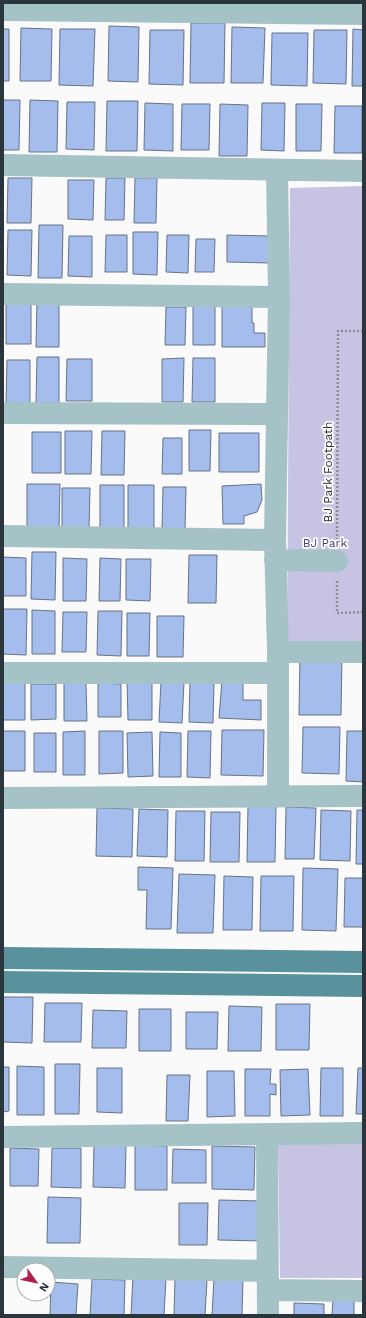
<svg xmlns="http://www.w3.org/2000/svg" width="366" height="1318" font-family="'Work Sans',sans-serif">
  <rect width="100%" height="100%" fill="#fafafa"/>
  <!-- green -->
  <path fill="#c6c3e3" d="M363 186V644H287L290 188Z
    M278 1144H363V1278H280Z"/>
  <!-- building -->
  <path fill="#a4bdec" stroke="#677389" d="M191 23H225L224 83H190Z
    M109 26 139 27 138 82 108 81Z
    M232 27 265 28 263 83H231Z
    M21 28 52 29 51 81H20Z
    M3 29H9V81H3Z
    M60 29H95L93 86 59 85Z
    M353 29 363 30V86H352Z
    M150 30H184L183 85 149 84Z
    M314 30H347L346 84 313 83Z
    M272 33H308L307 86 271 85Z
    M3 100H20L19 150H3Z
    M30 100 58 101 57 152H29Z
    M107 101H138L137 151H106Z
    M67 102H95L94 150 66 149Z
    M145 103 173 104V151L144 150Z
    M262 103H285L284 151 261 150Z
    M182 104H210L209 150H181Z
    M220 104 248 105 247 156H219Z
    M296 104H322L321 151H296Z
    M335 106H362V153H334Z
    M8 178H32L31 223H7Z
    M106 178H125L124 220H105Z
    M135 178H157L156 223H134Z
    M68 180H94L93 220 68 219Z
    M39 225H63L62 278H38Z
    M8 230H32L31 276 7 275Z
    M133 232H158L157 275 133 274Z
    M106 235H127V272H105Z
    M167 235H189L188 273 166 272Z
    M227 235 269 236V263L227 262Z
    M69 236H92V277L68 276Z
    M196 239H215L214 272H195Z
    M37 301H59V347H36Z
    M6 302H31V344H6Z
    M222 303H252V323H254V333H265V347H222Z
    M193 306H215V345H193Z
    M166 307H186L185 345H165Z
    M37 357H59V403H36Z
    M184 358 183 402H162V359Z
    M193 358H215V402H192Z
    M67 359H92V401H66Z
    M7 360H30V403H6Z
    M189 430H211L210 471H189Z
    M65 431H92L91 474H65Z
    M102 431H125L124 475H101Z
    M32 432H61V473H32Z
    M219 433H259V472H219Z
    M163 438H182V474H162Z
    M27 484H60L59 529H27Z
    M261 484 262 500 257 512 244 516V524H223L222 486Z
    M100 485H124V528H100Z
    M128 485H154V530H128Z
    M163 487H186L185 529H162Z
    M62 488H90L89 529H62Z
    M32 552H56L55 600 31 599Z
    M189 555H217L216 603H188Z
    M3 557 26 558V596H3Z
    M63 558 87 559 86 601H63Z
    M100 558 121 559 120 601H99Z
    M126 559H151L150 601 126 600Z
    M3 609H27L26 655 3 654Z
    M32 610 55 611V654H32Z
    M98 611H122L121 656 97 655Z
    M63 612H87L86 652H62Z
    M127 613H150L149 656H127Z
    M157 616H184L183 657H157Z
    M300 655H342L341 715H299Z
    M127 680H152V720H128Z
    M222 680 243 681V700H261V720L219 718Z
    M161 681 184 682 182 723 159 722Z
    M190 681 214 682 213 723 189 722Z
    M3 682H25V720H3Z
    M64 683H86L87 721H64Z
    M98 683 121 684V717H98Z
    M31 684H56V719L31 720Z
    M303 727H340L339 774 302 773Z
    M222 730H264L263 776 221 775Z
    M3 731H25V771H3Z
    M85 731V775H63V732Z
    M99 731H123V773L99 774Z
    M188 731H211L210 778 187 777Z
    M347 731H363V782L346 781Z
    M152 732 153 776 128 777 127 733Z
    M160 732 181 733V777H159Z
    M34 733H56V772H34Z
    M248 805 276 806 275 862H247Z
    M286 807 316 808 314 859H285Z
    M97 808 133 809 132 857 96 856Z
    M139 809 168 810 167 857 137 856Z
    M321 810 351 811 350 861 320 860Z
    M357 810H363V864H356Z
    M176 811H205L204 861H175Z
    M211 812H240L239 862H210Z
    M138 867 173 868 171 929H146L147 890H138Z
    M303 868 338 869 336 931 302 930Z
    M179 874 215 875 213 933H177Z
    M224 876 253 877 252 930H223Z
    M261 876H294L293 931H260Z
    M345 878H363V927H344Z
    M3 997H33L32 1043 3 1042Z
    M45 1003H82L81 1042H44Z
    M276 1004H310L309 1050H276Z
    M229 1006 262 1007 261 1051H228Z
    M139 1009H171V1051H139Z
    M93 1010 127 1011 126 1048H92Z
    M186 1012H218L217 1049H186Z
    M55 1064H80L79 1114H55Z
    M17 1066 44 1067V1115H17Z
    M3 1067H9V1111L3 1112Z
    M97 1068H122V1113L97 1112Z
    M321 1068H343V1116H320Z
    M358 1068H363V1114H356Z
    M245 1069H271L270 1084H276V1095L270 1094V1116H245Z
    M308 1069 310 1115 281 1116 280 1070Z
    M207 1071H234L235 1116 207 1117Z
    M167 1075H190L188 1121H166Z
    M94 1145H126L125 1188 93 1187Z
    M135 1145 167 1146V1190H135Z
    M212 1146 255 1147 254 1190 212 1189Z
    M10 1148 39 1149 38 1186H10Z
    M52 1148H81V1188L51 1187Z
    M173 1149 206 1150V1183H172Z
    M48 1197 81 1198 80 1243H47Z
    M219 1200 262 1201V1241L218 1240Z
    M179 1203H208L207 1245H179Z
    M133 1276 166 1278 164 1315H131Z
    M175 1278 207 1280 205 1315H174Z
    M214 1278 243 1279 242 1315H212Z
    M92 1279 125 1280 124 1315H90Z
    M51 1282 78 1284 76 1315H50Z
    M333 1298 354 1300V1315H332Z
    M294 1303 324 1304V1315H294Z"/>
  <g fill="none" stroke-linecap="round" stroke-linejoin="round">
    <!-- path -->
    <path stroke="#898f93" stroke-width="2.5" stroke-dasharray="2 2" stroke-linecap="butt" d="M337 540 338 331H363
      M337 581V613L363 612"/>
    <!-- minor -->
    <path stroke="#a5c2c7" stroke-width="22" d="M3 10 363 14
      M3 165 363 171
      M277 170 279 297 275 540 278 652V795
      M3 294 279 297
      M3 413 277 414
      M3 536 275 540
      M275 560 337 561
      M278 652H363
      M3 673H278
      M3 798 363 796
      M267 1134 268 1315
      M3 1137 363 1133
      M3 1267 267 1271
      M268 1290 363 1291"/>
    <!-- major -->
    <path stroke="#59929c" stroke-width="22" d="M3 958 363 962
      M3 982 363 986"/>
  </g>
  <g text-anchor="middle" dominant-baseline="central" stroke-width="3.5" stroke-linejoin="round" paint-order="stroke">
    <!-- street labels -->
    <g font-size="12" fill="#2a353c" stroke="#fff">
      <text transform="translate(328 472) rotate(-90)">BJ Park Footpath</text>
    </g>
    <!-- park labels -->
    <g font-size="12" fill="#4b3f7d" stroke="#fff">
      <text x="325" y="543">BJ Park</text>
    </g>
  </g>
  <!-- border -->
  <rect width="366" height="1318" fill="none" stroke="#2a353c" stroke-width="8"/>
  <!-- north arrow -->
  <g transform="translate(36 1282) rotate(123)"><circle r="19" fill="#ffffff" stroke="#aaaeb1"/>
  <path d="M0-3L7 15L0 10L-7 15Z" fill="#b11f4a"/>
  <text y="-6" font-size="11" font-weight="bold" text-anchor="middle" fill="#2a353c">N</text>
  </g>
</svg>
